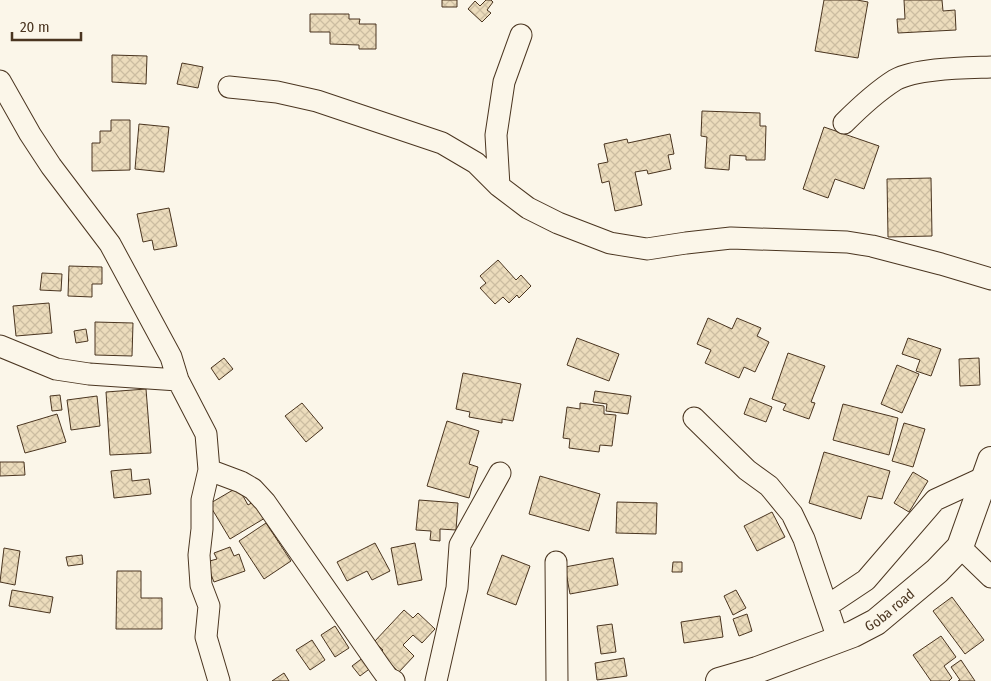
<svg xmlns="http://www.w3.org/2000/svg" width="991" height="681" font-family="'Fira Sans Condensed',sans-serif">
  <defs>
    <pattern id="building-cross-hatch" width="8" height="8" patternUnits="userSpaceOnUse" patternTransform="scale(1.25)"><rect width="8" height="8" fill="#ecdcbc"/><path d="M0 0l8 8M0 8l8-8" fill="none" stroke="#ccbda1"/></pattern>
  </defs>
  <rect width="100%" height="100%" fill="#fbf6e9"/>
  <!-- building -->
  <path fill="url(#building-cross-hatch)" stroke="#4a3520" d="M442 0H457V7H442Z
    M486 0H491L493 2 487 10 491 13 482 22 468 9 475 1 480 6Z
    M824 0H857L868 2 858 58 815 51Z
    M904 0H942L943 11 955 10 956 30 898 33 897 19H905Z
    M310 14H349V19H360L359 24H376V49H359V45L330 44V32H310Z
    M112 55 147 56 146 84 112 82Z
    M182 63 203 67 198 88 177 84Z
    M702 111 760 113V126H766L765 160H746V156L730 155 729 170 705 168 707 137 701 136Z
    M111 120H130V170L92 171V143H100V131H111Z
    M139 124 169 127 164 172 135 169Z
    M824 127 879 146 864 189 835 179 828 198 803 189Z
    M670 134 674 154 668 155 671 169 648 174 647 170 635 172 642 205 615 211 609 181 602 183 598 164 608 162 604 144 627 139 628 143Z
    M931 178 932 236 888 237 887 179Z
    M169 208 177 246 154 250 152 240 143 242 137 214Z
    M498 260 516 280 521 275 531 286 519 298 517 295 509 303 503 297 495 304 480 288 486 283 480 276Z
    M69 266 102 267V284H92V297L68 296Z
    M42 273 62 274 61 291 40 290Z
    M49 303 52 333 16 336 13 306Z
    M708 318 732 329 737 318 761 328 757 336 769 342 755 372 744 367 739 378 705 363 711 350 697 344Z
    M95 322 133 323 132 356 95 355Z
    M86 329 88 341 76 343 74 331Z
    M577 338 619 354 609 381 567 365Z
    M908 338 941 349 931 376 916 371 920 360 902 354Z
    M788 353 825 366 811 402 815 403 809 419 783 410 786 404 772 399Z
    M224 358 233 369 219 380 211 368Z
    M979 358 980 385 960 386 959 359Z
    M897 365 919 374 902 413 881 404Z
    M463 373 521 384 513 421 502 419V423L469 417 470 412 456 409Z
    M146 389 151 453 110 455 106 392Z
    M595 391 631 396 628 414 606 411 607 404 593 402Z
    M60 395 62 410 52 411 50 396Z
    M97 396 100 426 71 430 67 400Z
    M750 398 772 407 766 422 744 414Z
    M302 403 323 428 306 442 285 416Z
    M580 403 604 406V414L616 415 612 446 600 445 599 452 569 448 570 439 563 438 567 407 580 409Z
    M843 404 898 418 889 455 833 440Z
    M57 414 66 442 25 453 17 426Z
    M447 421 479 431 469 464 478 467 469 498 427 486Z
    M904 423 925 429 913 467 892 461Z
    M824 452 890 471 882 499 868 496 861 519 809 503Z
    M0 462H24L25 475 0 476Z
    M131 469 132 481 149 479 151 494 114 498 111 471Z
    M913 472 928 481 909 512 894 503Z
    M540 476 600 494 589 531 529 514Z
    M238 487 248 505 255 501 265 518 230 539 209 504Z
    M419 500 458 503 456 530 440 529V541L430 540 431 531 416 530Z
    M617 502 657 503 656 534 616 533Z
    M772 512 785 537 757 551 744 526Z
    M266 523 291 561 264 579 239 541Z
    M375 543 390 571 372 580 367 571 347 581 337 562Z
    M415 543 422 580 398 585 391 548Z
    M230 547 234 556 239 554 245 571 214 582 206 562 217 559 214 553Z
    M4 548 20 551 15 585 0 582Z
    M82 555 83 564 68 566 66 557Z
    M502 555 530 566 516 605 487 594Z
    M613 558 618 585 570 594 565 567Z
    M673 562H682V572H672Z
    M117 571H141V598H162V629H116Z
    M12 590 53 597 50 613 9 606Z
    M736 590 746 608 733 615 724 596Z
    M952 597 984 640 965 654 933 611Z
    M404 610 413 618 418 613 435 629 422 643 413 635 403 645 414 656 399 672 379 654 383 650 374 642Z
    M747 614 752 631 739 636 733 619Z
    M720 616 723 637 684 643 681 622Z
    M612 624 616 652 601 654 597 626Z
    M335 626 349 648 335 657 321 635Z
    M941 636 956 657 944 666 952 678 949 681H931L913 655Z
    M312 640 325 660 310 670 296 650Z
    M364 657 372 667 360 676 352 666Z
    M624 658 627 676 597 680 595 663Z
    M961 660 975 681H958L960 680 951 667Z
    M284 673 289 681H272Z"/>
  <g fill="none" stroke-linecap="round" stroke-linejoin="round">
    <!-- minor casing -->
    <g stroke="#4a3520" stroke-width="23">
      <path id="minor" d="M0 81 30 134 51 166 110 244 171 357 178 380 206 434 209 470 202 500V529L199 555 201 585 209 606 206 637 219 681
        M229 87 277 92 317 101 442 143 476 163 499 186 528 208 558 223 610 243 647 249 686 243 731 238 847 242 872 246 941 264 991 279
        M844 123C860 107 876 92 895 80 917 68 965 68 991 67
        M499 186 496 135 504 82 521 35
        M0 346 56 369 89 374 178 380
        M694 418 747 470 769 486 792 514 804 539 838 639
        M209 470 241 482 253 489 265 502 380 667 388 678 394 681
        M960 547 991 577
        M556 562 557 681
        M827 606 866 580 935 500 985 477
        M436 681 457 588 460 545 500 473"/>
    </g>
    <!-- tertiary casing -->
    <g stroke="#4a3520" stroke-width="28">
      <g id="tertiary">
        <path id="s1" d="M719 681 757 670 853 634 876 622 937 571 960 547 991 460"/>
      </g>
    </g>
    <!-- minor -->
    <use href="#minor" stroke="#fbf6e9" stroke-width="21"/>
    <!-- tertiary -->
    <use href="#tertiary" stroke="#fbf6e9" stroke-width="26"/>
  </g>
  <g text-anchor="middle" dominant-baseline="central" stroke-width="4" stroke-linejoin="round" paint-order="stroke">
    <!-- street labels -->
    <g font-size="14" fill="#4a3520" stroke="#fbf6e9">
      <text stroke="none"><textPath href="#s1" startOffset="186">Goba road</textPath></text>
    </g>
  </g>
  <!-- scale -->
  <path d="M12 32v8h69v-8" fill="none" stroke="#4a3520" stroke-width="2.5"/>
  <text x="20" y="32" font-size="15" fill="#4a3520" stroke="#fbf6e9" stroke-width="4" paint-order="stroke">20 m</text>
</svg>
